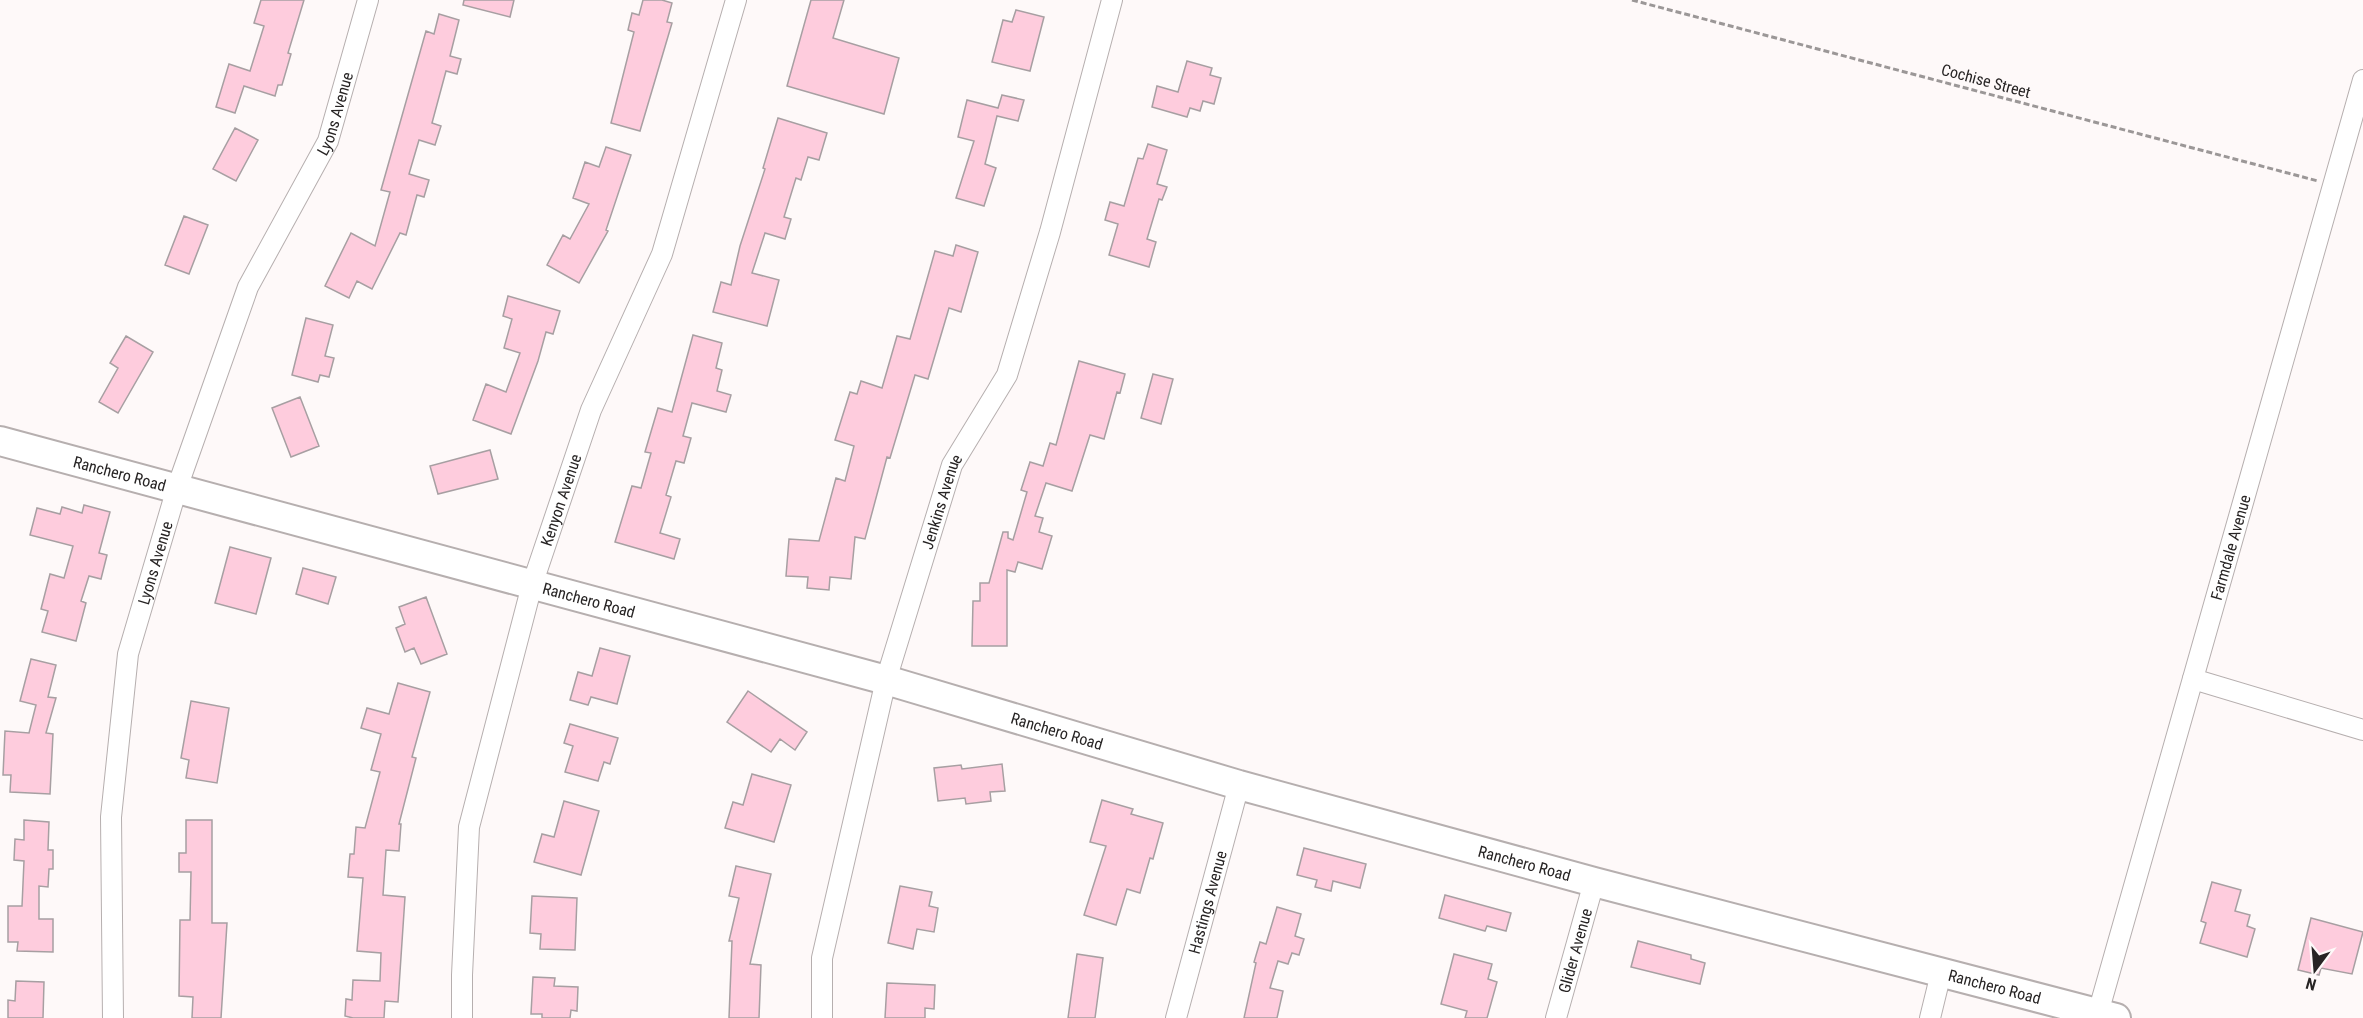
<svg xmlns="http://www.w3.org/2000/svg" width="2363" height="1018" font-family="'Roboto Condensed',sans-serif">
  <rect width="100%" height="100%" fill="#fef9f9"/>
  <!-- building -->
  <path fill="#feccdd" stroke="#a79fa2" stroke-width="1.5" d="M261 0H304L288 53 291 54 282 85H278L275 96 244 86 235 113 216 107 229 64 250 71 264 26 254 23Z
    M464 0H514L510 17 463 5Z
    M643 0H662L672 3 667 22 672 23 640 131 611 123 634 32 628 30 632 13 639 15Z
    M811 0H844L833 38 899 58 884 114 787 86Z
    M1016 10 1044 17 1030 71 992 62 1003 20 1012 22Z
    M439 14 459 20 450 56 461 59 457 74 446 71 432 123 441 126 435 145 419 140 409 174 429 180 424 197 417 195 406 235 400 233 372 289 357 281 349 298 325 286 351 233 375 246 390 192 381 190 426 31 434 34Z
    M1187 61 1212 68 1210 75 1221 78 1214 104 1203 101 1200 111 1190 108 1187 117 1152 107 1157 86 1178 92Z
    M1002 95 1024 100 1018 121 997 116 985 164 996 168 984 206 956 198 974 141 958 137 967 100 998 108Z
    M778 118 827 133 819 160 808 157 801 180 796 178 784 217 791 219 785 239 765 233 752 273 779 280 767 326 713 312 721 282 731 285 740 246 765 169 763 168Z
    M235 128 258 140 236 181 213 169Z
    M1148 144 1167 150 1157 184 1167 187 1162 200 1159 199 1147 239 1156 242 1149 267 1109 255 1118 224 1105 220 1110 202 1124 206 1138 158 1143 159Z
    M606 147 631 155 606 230 608 231 579 283 547 265 563 235 570 239 589 204 573 198 585 162 599 167Z
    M184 216 208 225 189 274 165 265Z
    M956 245 978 252 961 312 949 308 928 379 915 375 890 458 887 457 865 539 855 537 851 579 830 577 829 590 807 588 808 577 786 576 789 539 819 541 836 478 845 481 854 446 835 440 850 392 857 394 861 381 882 388 897 336 910 339 935 251 953 256Z
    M508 296 560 311 553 334 546 332 538 361 511 434 473 420 486 384 506 392 520 353 504 348 512 319 503 316Z
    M306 318 333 325 325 356 334 358 329 377 320 375 318 382 292 375Z
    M693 335 722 343 716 368 722 370 717 391 731 395 726 412 692 403 683 436 691 438 684 463 676 461 666 495 671 497 660 533 680 539 674 559 615 542 632 486 641 488 651 453 645 452 658 408 672 412Z
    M126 336 153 352 118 413 99 402 118 368 110 363Z
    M1079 361 1125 374 1120 393 1117 392 1104 439 1090 435 1072 491 1046 483 1035 516 1043 518 1039 532 1052 536 1042 569 1018 562 1015 572 1007 570V646H972L973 601H980V583H989L1003 532H1008V538L1013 540 1027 492 1021 490 1030 462 1043 466 1050 443 1056 445Z
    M1153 374 1173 379 1161 424 1141 418Z
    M300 397 319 446 291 457 272 408Z
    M490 450 498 479 438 494 430 466Z
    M84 505 110 512 99 553 107 555 101 579 89 576 81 601 86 603 76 641 42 632 48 611 41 609 50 574 64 578 73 546 30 535 37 508 60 514 62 507 82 513Z
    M230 547 271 558 256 614 215 603Z
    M303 568 336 577 328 604 296 594Z
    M426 597 447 654 421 664 414 648 405 652 396 628 405 624 399 607Z
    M600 648 630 656 617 704 591 697 588 705 570 700 578 672 592 676Z
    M31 659 56 665 48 697 56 698 46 733 53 734 50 794 10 792 11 775H3L5 731 29 733 36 705 20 701Z
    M398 683 430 692 412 757 416 758 399 824H401L399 851 386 850 383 895 405 897 398 1002 385 1001 384 1018H353L345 1016 346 999 352 1000 353 980 380 981 381 953 357 951 363 878 348 877 350 854H354L356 827 365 828 380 772 371 770 381 734 361 728 367 708 389 714Z
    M748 691 807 732 795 750 780 739 771 752 727 722Z
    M191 701 229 708 217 783 186 778 189 760 181 758Z
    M570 724 618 738 610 764 604 762 598 781 565 772 573 746 564 743Z
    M1002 764 1005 791 990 792 991 801 966 804 965 798 938 801 934 768 961 765 962 769Z
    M752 774 791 785 774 842 725 828 733 802 743 805Z
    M1102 800 1133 809 1131 814 1163 823 1153 859 1150 858 1140 893 1127 889 1116 925 1084 915 1106 846 1090 842Z
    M564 801 599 811 581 875 534 862 542 834 554 837Z
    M24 820 49 822 48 850H53V869H49L48 887 39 886V919H53V952L17 951 18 942H8V906H22L24 861 14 860 15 839 24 840Z
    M186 820H212V923H227L221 1018H192L193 997 179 996 180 920H190L191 872H179V853H186Z
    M1304 848 1366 864 1360 888 1333 881 1331 891 1315 887 1317 880 1297 875Z
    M736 866 771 874 750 964 761 965 759 1018H729L732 941H729L739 898 729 896Z
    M2212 882 2241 890 2235 911 2250 915 2247 926 2255 929 2247 957 2200 943 2206 923 2201 921Z
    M900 886 932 892 929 906 938 908 934 932 917 929 913 949 888 943Z
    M1445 895 1511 913 1506 931 1487 926 1485 931 1439 918Z
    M532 896 577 898 575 950 540 949 541 934 530 933Z
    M1277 907 1301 914 1295 936 1304 939 1299 955 1292 953 1288 964 1278 961 1270 988 1283 991 1277 1018H1244L1256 963 1254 962 1260 942 1266 944Z
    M2311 918 2363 932 2352 974 2321 968 2319 975 2298 970Z
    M1638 941 1691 955V959L1705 963 1700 984 1631 967Z
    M1077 954 1103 958 1095 1018H1068Z
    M1454 954 1492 964 1488 979 1497 982 1487 1018H1465L1467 1011 1441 1004Z
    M533 977 555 978 554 986 578 987 577 1011 571 1010 570 1018H542V1014H531Z
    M16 981 44 982 43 1018H8V1000L15 1001Z
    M887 983 935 985 934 1009 925 1008V1018H885Z"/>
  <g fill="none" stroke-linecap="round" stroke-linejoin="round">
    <!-- street casing -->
    <g stroke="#b6afaf" stroke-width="22">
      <g id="street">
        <path d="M2193 679 2363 730"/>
        <path id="s1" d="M2098 1013 2363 80"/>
        <path id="s2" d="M113 1018 111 817 128 654 177 488 248 287 328 141 368 0"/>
        <path id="s3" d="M462 1018V975L469 827 532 585 591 410 662 254 736 0"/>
        <path id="s4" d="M822 1018V958L886 680 952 465 1007 375 1050 232 1112 0"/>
        <path id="s5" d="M1176 1018 1239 785"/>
        <path id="s6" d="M1556 1018 1594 882"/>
        <path d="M1930 1018 1941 973"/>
      </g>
    </g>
    <!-- secondary casing -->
    <g stroke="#b6afaf" stroke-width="32">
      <g id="secondary">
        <path id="s7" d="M0 441 886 680 1239 785 1594 882 2116 1018"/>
      </g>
    </g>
    <!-- path -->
    <path stroke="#9b9797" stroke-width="3" stroke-dasharray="6 3" stroke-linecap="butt" d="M1632 0 2318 181"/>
    <!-- street -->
    <use href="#street" stroke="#fff" stroke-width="20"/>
    <!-- secondary -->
    <use href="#secondary" stroke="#fff" stroke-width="28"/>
  </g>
  <g text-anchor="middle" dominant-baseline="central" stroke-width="6" stroke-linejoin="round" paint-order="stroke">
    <!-- street labels -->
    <g font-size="16" fill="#272424" stroke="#fef9f9">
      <text transform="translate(1986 81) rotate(15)">Cochise Street</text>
      <text stroke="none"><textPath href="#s2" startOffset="946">Lyons Avenue</textPath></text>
      <text stroke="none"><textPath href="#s7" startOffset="124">Ranchero Road</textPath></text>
      <text stroke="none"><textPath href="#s3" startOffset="531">Kenyon Avenue</textPath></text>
      <text stroke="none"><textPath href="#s4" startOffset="532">Jenkins Avenue</textPath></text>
      <text stroke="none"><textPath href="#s1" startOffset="484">Farmdale Avenue</textPath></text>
      <text stroke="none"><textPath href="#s2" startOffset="460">Lyons Avenue</textPath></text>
      <text stroke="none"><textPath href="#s7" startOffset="610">Ranchero Road</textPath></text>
      <text stroke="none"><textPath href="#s7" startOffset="1096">Ranchero Road</textPath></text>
      <text stroke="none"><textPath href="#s7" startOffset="1582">Ranchero Road</textPath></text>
      <text stroke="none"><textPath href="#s5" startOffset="120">Hastings Avenue</textPath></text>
      <text stroke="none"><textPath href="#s6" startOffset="70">Glider Avenue</textPath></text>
      <text stroke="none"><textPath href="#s7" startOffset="2068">Ranchero Road</textPath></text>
    </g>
  </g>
  <!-- north arrow -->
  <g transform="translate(2315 970) rotate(196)" stroke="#fef9f9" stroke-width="4.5" paint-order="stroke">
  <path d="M0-4.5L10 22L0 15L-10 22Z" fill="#272424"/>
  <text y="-9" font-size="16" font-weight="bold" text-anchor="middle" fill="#272424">N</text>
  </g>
</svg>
